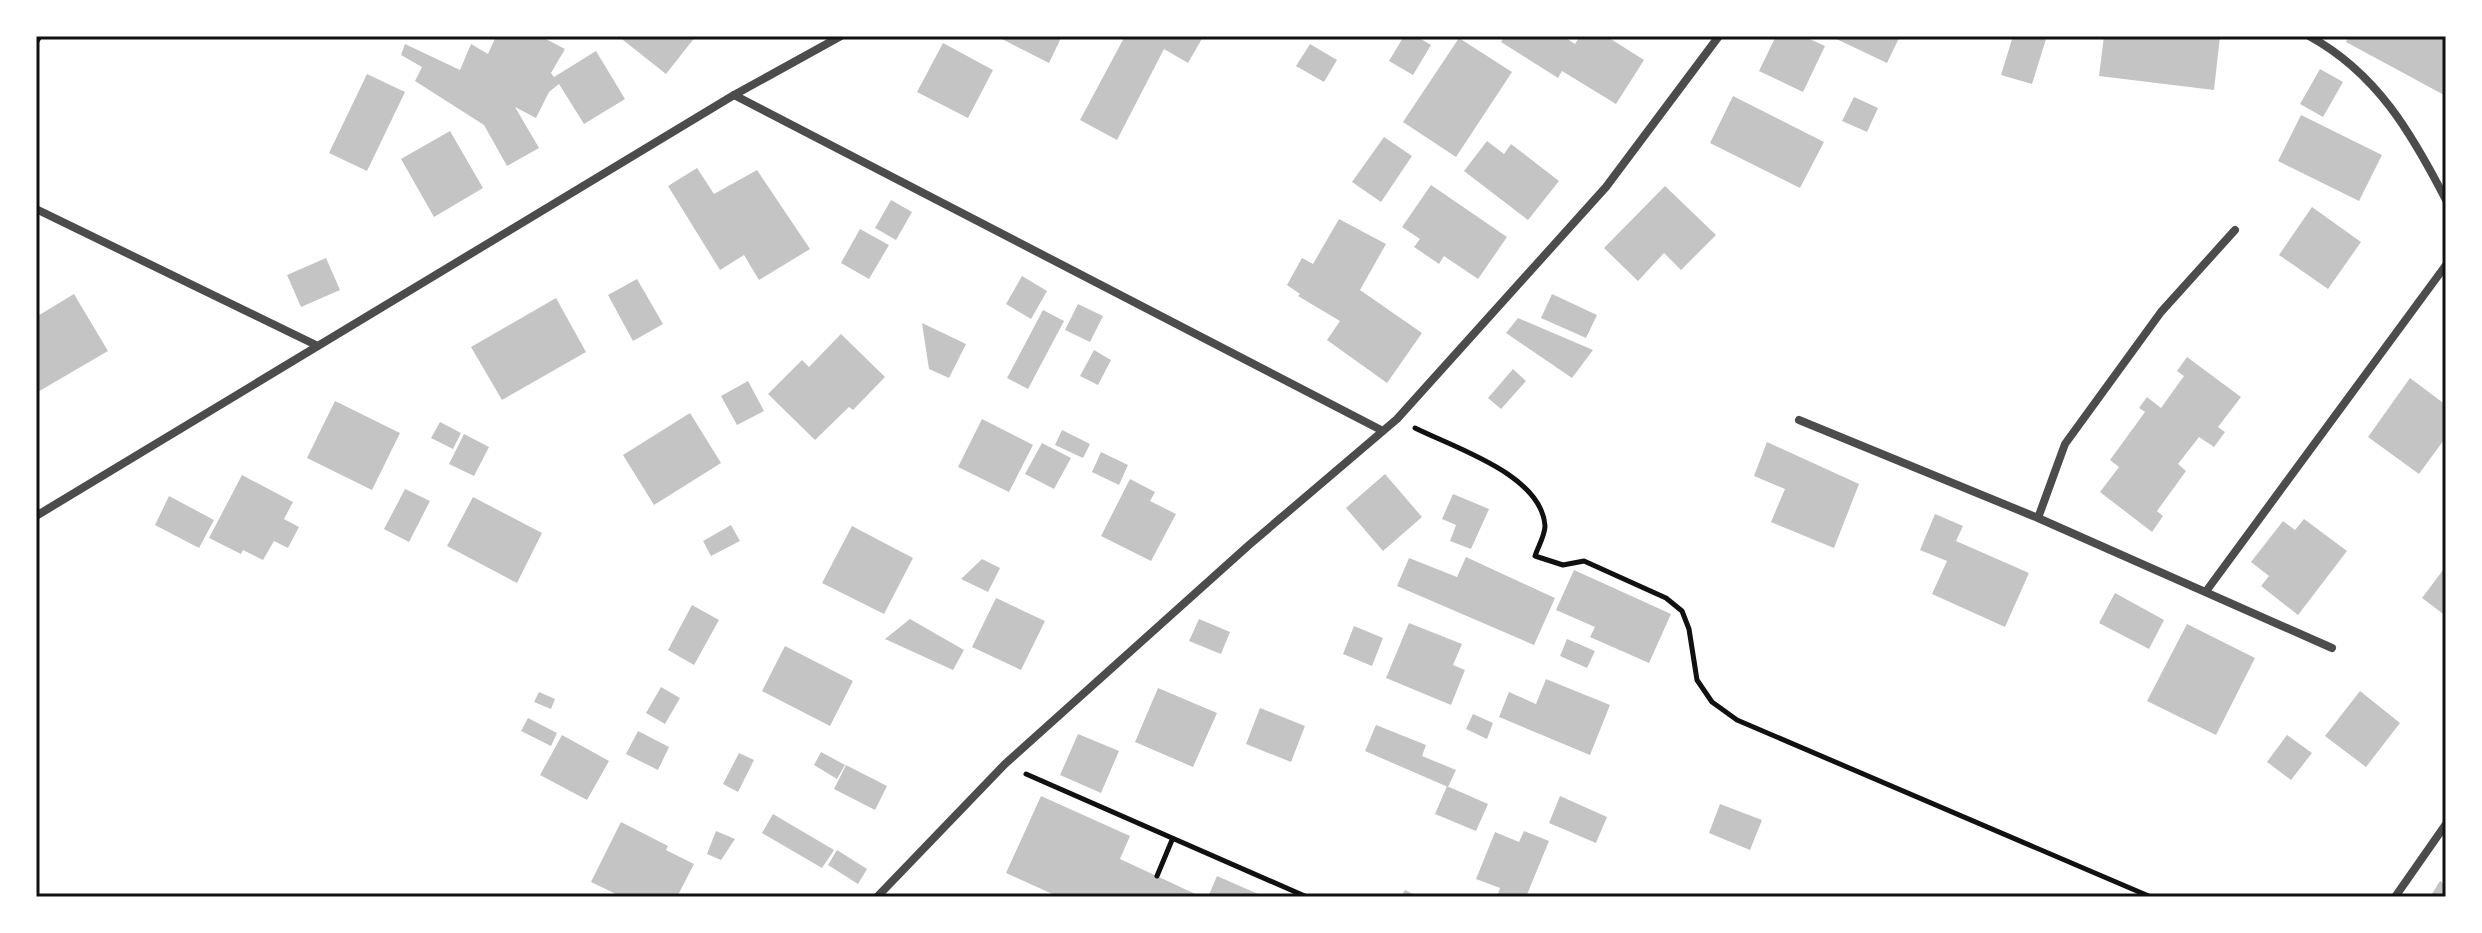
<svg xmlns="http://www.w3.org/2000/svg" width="2482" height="933" font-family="Rubik,sans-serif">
  <rect width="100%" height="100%" fill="#fff"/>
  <!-- building -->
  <path fill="#c4c4c4" d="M496 36H540L565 49 551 73 554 77 596 51 625 99 584 124 559 84 549 92 536 118 515 107 539 148 507 166 484 125 415 81 422 67 401 55 405 44 460 70 471 44 488 54Z
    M618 36H696L666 74Z
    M996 36H1062L1049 63Z
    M1125 36 1203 37 1188 63 1164 49 1117 140 1080 120Z
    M1404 36H1416L1431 45 1413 75 1389 61Z
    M1505 36H1563L1575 44 1580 36H1606L1644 60 1616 104 1562 71 1558 78 1501 42Z
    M1776 36H1803L1825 46 1803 92 1759 71Z
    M1830 36H1900L1887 63Z
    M2013 36 2046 39 2032 84 2001 75Z
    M2104 36H2220L2214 90 2099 76Z
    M2349 36H2446V96L2346 42Z
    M1459 38 1512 72 1456 157 1403 122Z
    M943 43 993 70 968 118 917 92Z
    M1310 44 1337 60 1324 82 1296 66Z
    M2320 69 2343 82 2323 117 2300 104Z
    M367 74 405 92 367 171 329 153Z
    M1733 96 1824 142 1800 188 1710 143Z
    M1854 97 1878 108 1867 132 1842 121Z
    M2301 115 2382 155 2359 201 2278 161Z
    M450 131 483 188 434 217 401 159Z
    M1384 137 1412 156 1381 202 1352 182Z
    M1487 141 1504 154 1511 144 1559 181 1528 220 1464 171Z
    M697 168 714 194 757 170 810 249 759 280 744 255 720 270 668 186Z
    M1431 185 1507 237 1478 279 1444 256 1439 264 1414 247 1420 239 1402 227Z
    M1665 186 1716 235 1681 270 1664 253 1638 281 1604 248Z
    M891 200 912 212 896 240 875 228Z
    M2312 207 2361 242 2328 289 2279 255Z
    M1339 219 1386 244 1360 290 1422 333 1387 383 1327 340 1340 321 1298 296 1300 294 1287 285 1302 258 1313 264Z
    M860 229 889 245 869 279 841 263Z
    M326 258 340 290 301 307 287 275Z
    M1022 276 1047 291 1031 319 1006 304Z
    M637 279 663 324 633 341 608 295Z
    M74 294 108 351 36 393V317Z
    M1552 294 1597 315 1586 338 1541 318Z
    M556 298 586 352 502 400 471 347Z
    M1078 304 1103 316 1090 342 1065 330Z
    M1043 310 1064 321 1028 389 1007 378Z
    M1518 318 1593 350 1572 378 1506 333Z
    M922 323 966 344 949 378 929 369Z
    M841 334 885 377 853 410 849 407 815 440 768 394 802 360 809 367Z
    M1094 350 1111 360 1098 385 1080 376Z
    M2187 357 2241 397 2218 427 2225 432 2214 447 2199 437 2178 464 2186 471 2157 511 2163 516 2152 532 2100 492 2119 467 2110 460 2145 412 2139 408 2147 397 2161 408 2184 376 2177 371Z
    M1513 369 1526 381 1501 409 1488 398Z
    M2410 378 2446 405V437L2419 474 2368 437Z
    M748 381 764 411 737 425 721 396Z
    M335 401 400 433 372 490 307 458Z
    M690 413 721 463 654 505 623 455Z
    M982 419 1033 445 1009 492 958 467Z
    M440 422 461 433 453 449 431 438Z
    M1062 430 1090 444 1083 458 1055 445Z
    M464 434 489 447 474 476 449 464Z
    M1767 442 1859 484 1834 548 1771 522 1785 489 1754 476Z
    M1042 443 1071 458 1054 489 1025 474Z
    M1101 452 1128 465 1119 485 1092 472Z
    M1385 474 1422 517 1383 551 1346 508Z
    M242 475 293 502 284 519 299 527 288 548 274 541 263 560 243 550 241 554 209 538Z
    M1130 479 1155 492 1150 501 1176 514 1151 561 1101 536Z
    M405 489 430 501 409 542 384 529Z
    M1453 494 1489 509 1471 549 1450 541 1456 525 1442 519Z
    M169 496 214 520 199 548 155 525Z
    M473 497 542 533 517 583 447 546Z
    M1935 514 1963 526 1956 541 2029 573 2005 627 1932 594 1947 561 1920 550Z
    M2304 519 2347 551 2298 615 2261 586 2269 576 2251 562 2283 521 2295 530Z
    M731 525 740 541 711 556 703 541Z
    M852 526 913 558 884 614 822 583Z
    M1466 557 1555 598 1534 645 1397 586 1409 558 1457 577Z
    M982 559 1000 568 988 592 961 579Z
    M2446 566V616L2422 598Z
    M1574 570 1671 614 1649 663 1590 637 1595 627 1556 610Z
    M2115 593 2164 620 2149 649 2099 623Z
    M996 598 1045 621 1021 670 972 647Z
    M692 605 719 620 694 665 668 650Z
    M910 619 964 650 953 670 885 639Z
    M1199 619 1230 632 1221 654 1189 641Z
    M1409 623 1462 644 1453 665 1465 670 1451 705 1386 678Z
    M2187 624 2255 658 2216 735 2147 701Z
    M1354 626 1383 638 1372 666 1343 654Z
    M1567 639 1595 651 1587 668 1560 656Z
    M785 646 853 681 830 726 762 691Z
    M1546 679 1610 705 1590 755 1499 717 1509 692 1536 704Z
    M661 687 680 698 665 724 646 713Z
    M1158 688 1217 713 1193 767 1135 742Z
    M2360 691 2400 723 2366 767 2325 736Z
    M539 692 555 699 551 709 534 702Z
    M1260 708 1305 726 1291 762 1246 744Z
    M1473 714 1493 723 1487 739 1466 729Z
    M528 718 557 733 551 746 521 731Z
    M1376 725 1426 745 1422 756 1456 770 1448 787 1365 751Z
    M638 731 669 747 658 770 626 754Z
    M1078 734 1119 751 1101 793 1060 775Z
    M562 735 609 761 587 800 540 775Z
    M2287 735 2312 753 2291 780 2267 762Z
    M821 752 845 765 837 779 814 765Z
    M739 753 754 760 738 792 723 784Z
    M846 765 887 786 875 810 834 789Z
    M1447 786 1488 804 1476 831 1435 814Z
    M1041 796 1130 836 1120 859 1202 897H1059L1006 873Z
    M1560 796 1607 817 1596 843 1549 823Z
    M1720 804 1762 820 1750 850 1709 833Z
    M773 814 834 850 822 868 762 833Z
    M621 822 668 846 666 850 694 864 677 897H622L591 882Z
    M716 831 735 839 721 860 707 854Z
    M1524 831 1549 841 1526 897H1497L1500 888 1476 879 1495 832 1519 842Z
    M837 850 867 869 858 884 828 865Z
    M1217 876 1265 897H1208Z
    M2440 881 2446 885V897H2430Z
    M1405 890 1419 897H1401Z"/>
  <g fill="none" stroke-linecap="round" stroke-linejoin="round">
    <!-- path -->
    <path stroke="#111" stroke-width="5" d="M36 43 40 36
      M1415 428C1455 448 1542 475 1545 526 1545 535 1538 547 1535 556L1563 565 1584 561 1666 598 1682 611 1689 629 1697 680 1712 702 1737 720 2151 897
      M1026 774 1307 897
      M1157 876 1172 840"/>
    <!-- minor -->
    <path stroke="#4c4c4c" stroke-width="8" d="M2309 36C2377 73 2412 134 2446 200
      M734 95 1383 431
      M36 209 318 346
      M1799 420 2038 518 2332 648
      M36 516 734 95 841 36
      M2038 518 2065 444 2161 312 2235 230
      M2207 590 2446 265
      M877 897 1005 764 1249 545 1397 419 1606 187 1719 36
      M2395 897 2446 824"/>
  </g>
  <!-- border -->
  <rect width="2482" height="933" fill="none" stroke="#ffffff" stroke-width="76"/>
  <rect x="38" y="38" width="2406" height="857" fill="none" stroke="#111" stroke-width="3"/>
</svg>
